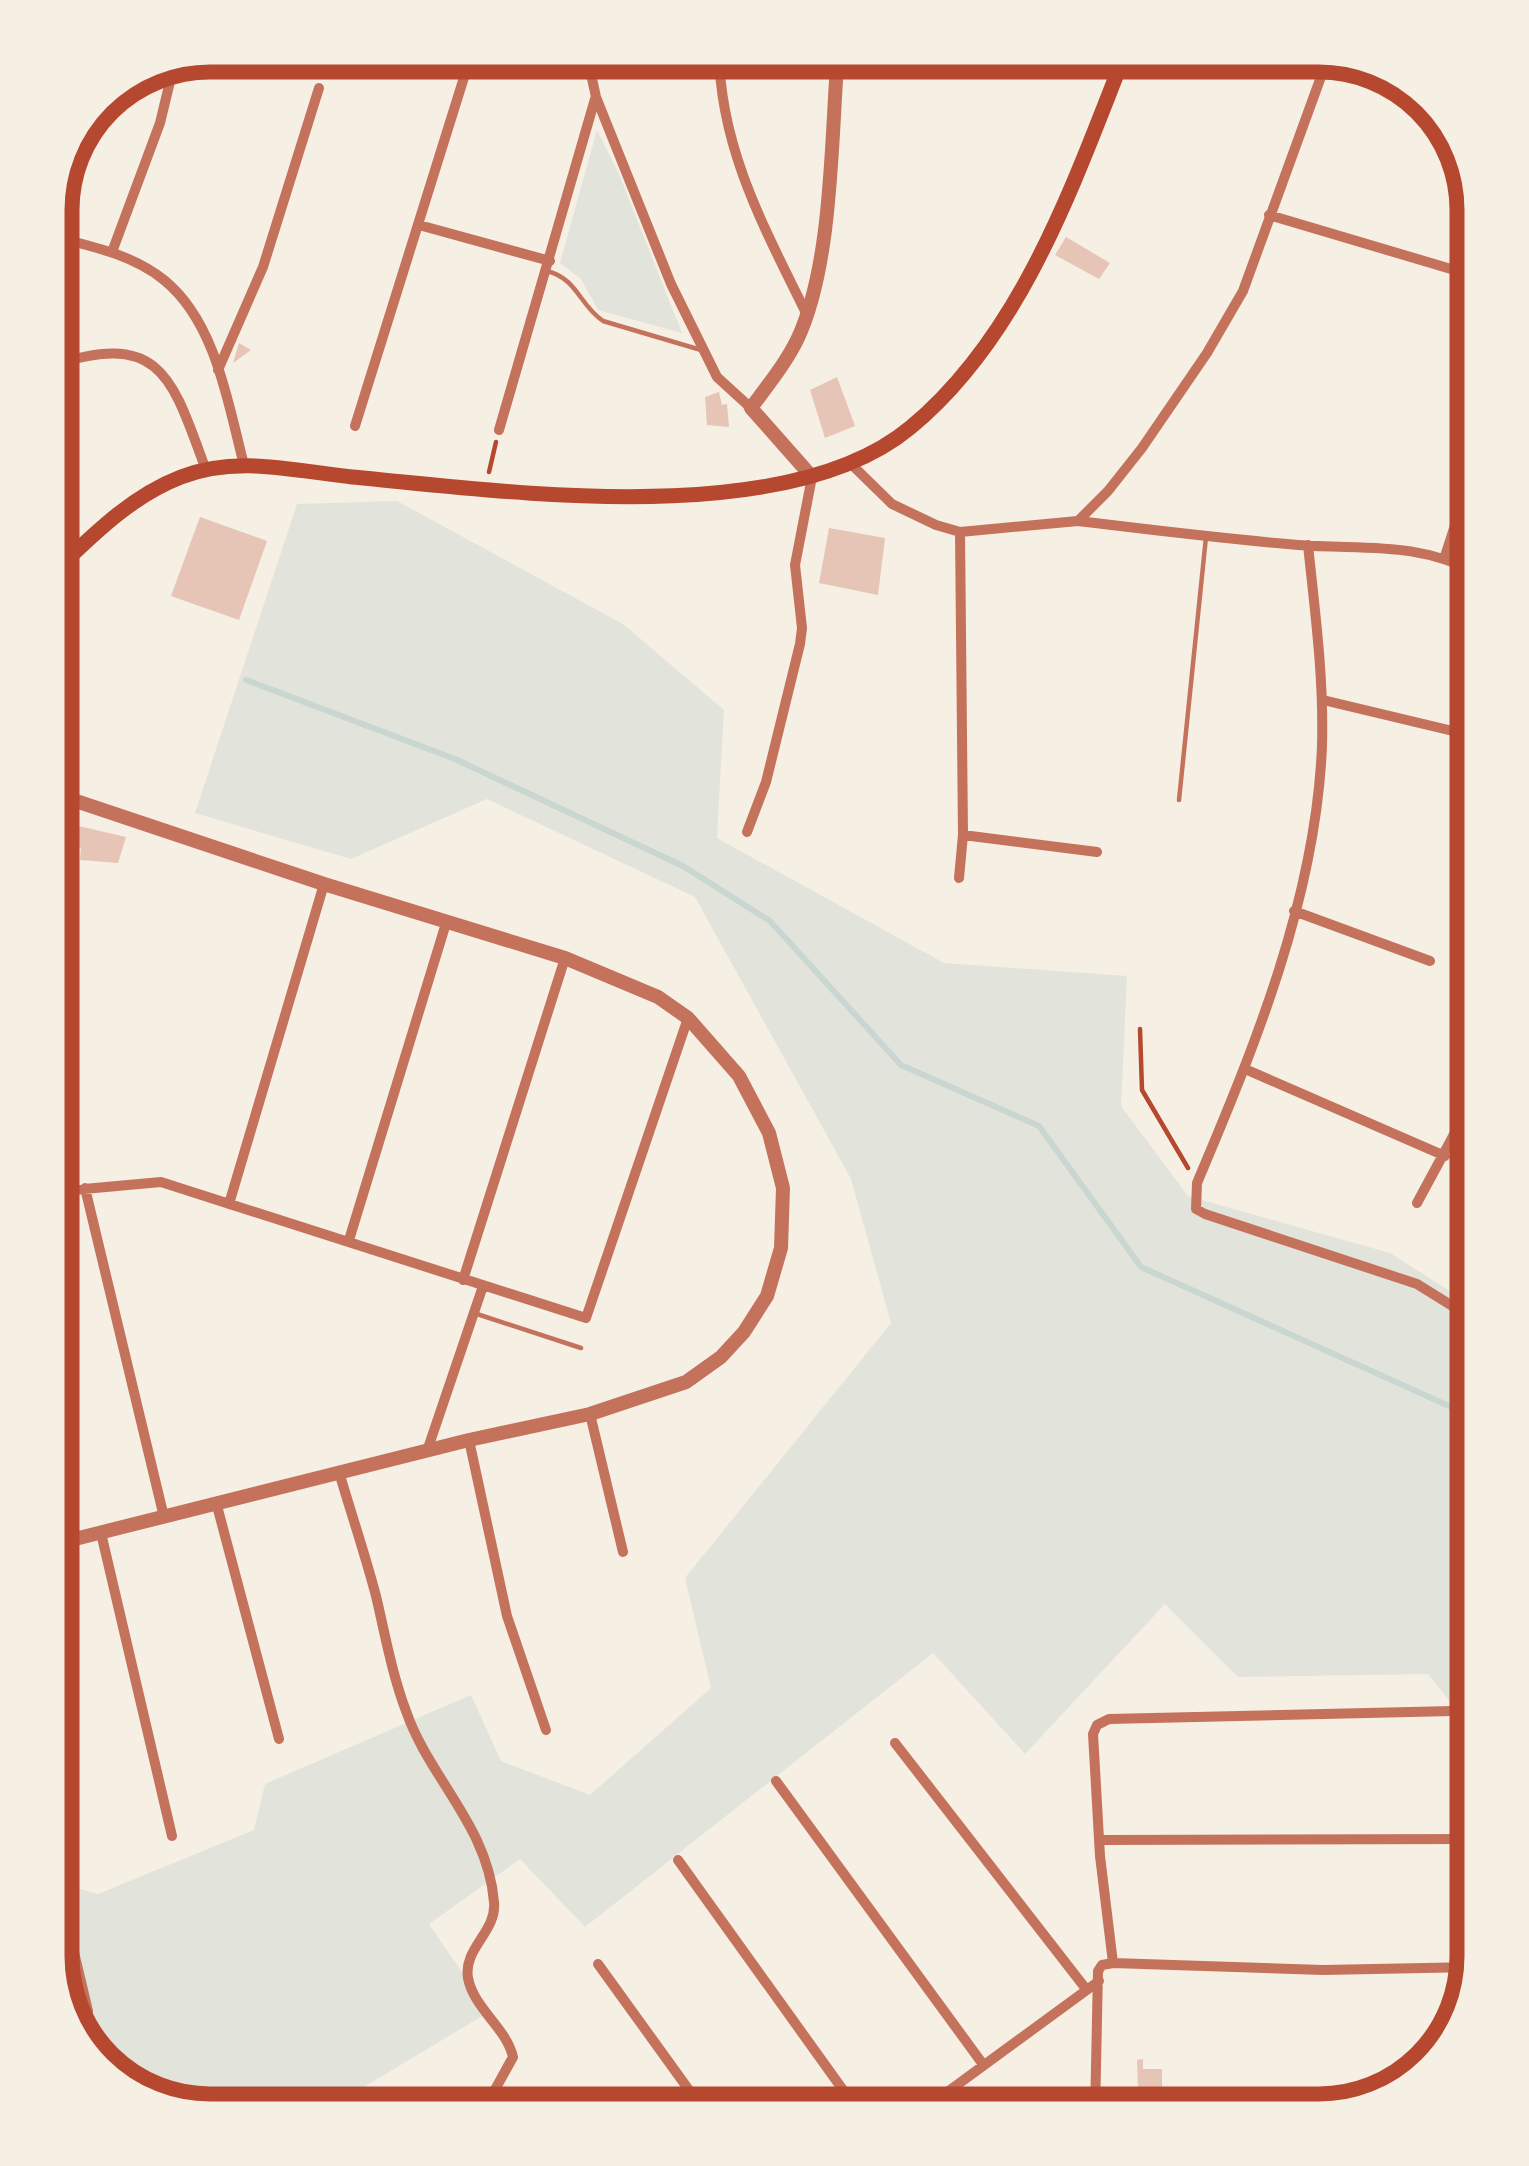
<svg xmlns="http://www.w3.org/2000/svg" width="1529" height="2166" font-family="Manrope,sans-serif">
  <rect width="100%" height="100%" fill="#f6efe4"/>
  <!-- green -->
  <path fill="#e2e4dc" d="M597 130 619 174 682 333 598 310 581 279 560 263Z
    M397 501 623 624 724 710 717 838 944 963 1127 976 1121 1106 1188 1196 1390 1253 1478 1309V1737L1428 1674 1238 1677 1165 1604 1025 1754 933 1653 585 1927 520 1859 429 1924 489 2012 317 2115H201L130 2093 73 2036 51 1955V1881L98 1894 254 1830 265 1784 471 1695 501 1761 590 1795 711 1688 685 1578 891 1323 851 1179 695 897 487 799 351 859 195 813 297 504Z
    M1173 2098 1172 2115H1108V2102Z"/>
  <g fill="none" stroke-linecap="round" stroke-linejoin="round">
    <!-- stream -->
    <path stroke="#c9d6d2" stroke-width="6" d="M246 680 455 759 683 866 770 921 901 1065 1039 1126 1141 1267 1478 1419"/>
  </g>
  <!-- building -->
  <path fill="#e6c5b7" d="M1066 237 1110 263 1099 279 1055 255Z
    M239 343 251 350 233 363Z
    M837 377 855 426 825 438 810 390Z
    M719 392 722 405 727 404 729 427 707 425 705 397Z
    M200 517 267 541 239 620 171 596Z
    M829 528 885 538 878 595 819 583Z
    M61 822 126 837 118 863 80 860 81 848 56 843Z
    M1143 2059V2069H1162V2087L1138 2088 1137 2060Z"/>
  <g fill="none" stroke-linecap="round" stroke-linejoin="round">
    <!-- path -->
    <path stroke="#b5482f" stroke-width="4.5" d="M489 472 496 442
      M1140 1029 1142 1090 1188 1168"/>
    <!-- service -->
    <path stroke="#c5725c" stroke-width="4.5" d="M547 271C578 279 579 305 603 321L701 350
      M1179 800 1206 537
      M474 1313 581 1348"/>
    <!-- minor -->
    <path stroke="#c5725c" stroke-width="10" d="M586 51 596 97 671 284 717 377 751 408
      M719 51C720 149 765 229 807 315
      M1269 215 1478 277
      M419 225 550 261
      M51 236C90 246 132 254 164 280 216 322 228 404 244 465
      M112 252 160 123 174 65
      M51 366C162 329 172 378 206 470
      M218 370 263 267 319 88
      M355 426 466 71
      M499 430 595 99
      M850 463 892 504 936 525 960 532 1078 521 1108 491 1142 448 1207 353 1243 291 1330 52
      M1078 521C1152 530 1225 539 1298 545 1366 550 1414 541 1478 573
      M1308 545C1315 612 1324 678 1322 746 1316 897 1255 1046 1197 1183L1196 1209 1205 1214 1417 1284 1478 1322
      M1445 556 1478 455
      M1323 700 1478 737
      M747 832 766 782 800 644 802 628 795 565 812 477
      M963 835 1097 852
      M959 878 963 835 960 532
      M1294 911 1430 961
      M1245 1069 1445 1156
      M85 1188 164 1517
      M51 1192 161 1182 586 1318 688 1018
      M1417 1203 1478 1090
      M229 1204 324 884
      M349 1240 447 920
      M463 1280 565 958
      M590 1414 623 1552
      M469 1440 507 1616 546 1730
      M427 1451 483 1286
      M339 1472C351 1513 365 1554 376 1596 385 1634 392 1674 406 1711 429 1778 488 1826 494 1902 497 1932 463 1948 468 1978 474 2009 506 2027 513 2057L481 2115
      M216 1502 279 1739
      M101 1533 172 1836
      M895 1743 1086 1989
      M776 1781 982 2063
      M1099 1840 1478 1839
      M51 1856 88 2011
      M678 1860 861 2115
      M1113 1963 1100 1856 1093 1734 1097 1725 1109 1719 1453 1711
      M1113 1963 1323 1970 1475 1967
      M598 1964 707 2115
      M1096 2094H1215L1282 2100
      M916 2115 1099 1981
      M1095 2115 1098 1971 1102 1965 1113 1963
      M1234 2115 1282 2100 1378 2099"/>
    <!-- tertiary -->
    <path stroke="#c5725c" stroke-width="14" d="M812 477 751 408C768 385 786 363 798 338 833 262 831 136 838 51
      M51 1545 469 1440 590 1414 686 1382 721 1357 744 1332 767 1296 781 1248 783 1188 769 1133 739 1076 688 1018 658 997 565 958 324 884 70 799 51 797"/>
    <!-- secondary -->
    <path stroke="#b5482f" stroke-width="15" d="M51 575C90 538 129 497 181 477 237 455 295 471 352 477 505 491 786 532 911 427 1023 334 1074 182 1126 51"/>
  </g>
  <!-- crop -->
  <path d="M0 0H1529V2166H0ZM210 72H1319A138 138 0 0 1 1457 210V1956A138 138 0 0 1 1319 2094H210A138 138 0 0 1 72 1956V210A138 138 0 0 1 210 72Z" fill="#f6efe4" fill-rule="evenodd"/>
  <path fill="none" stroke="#b5482f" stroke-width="15" d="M210 72H1319A138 138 0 0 1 1457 210V1956A138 138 0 0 1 1319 2094H210A138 138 0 0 1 72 1956V210A138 138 0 0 1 210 72Z"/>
</svg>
